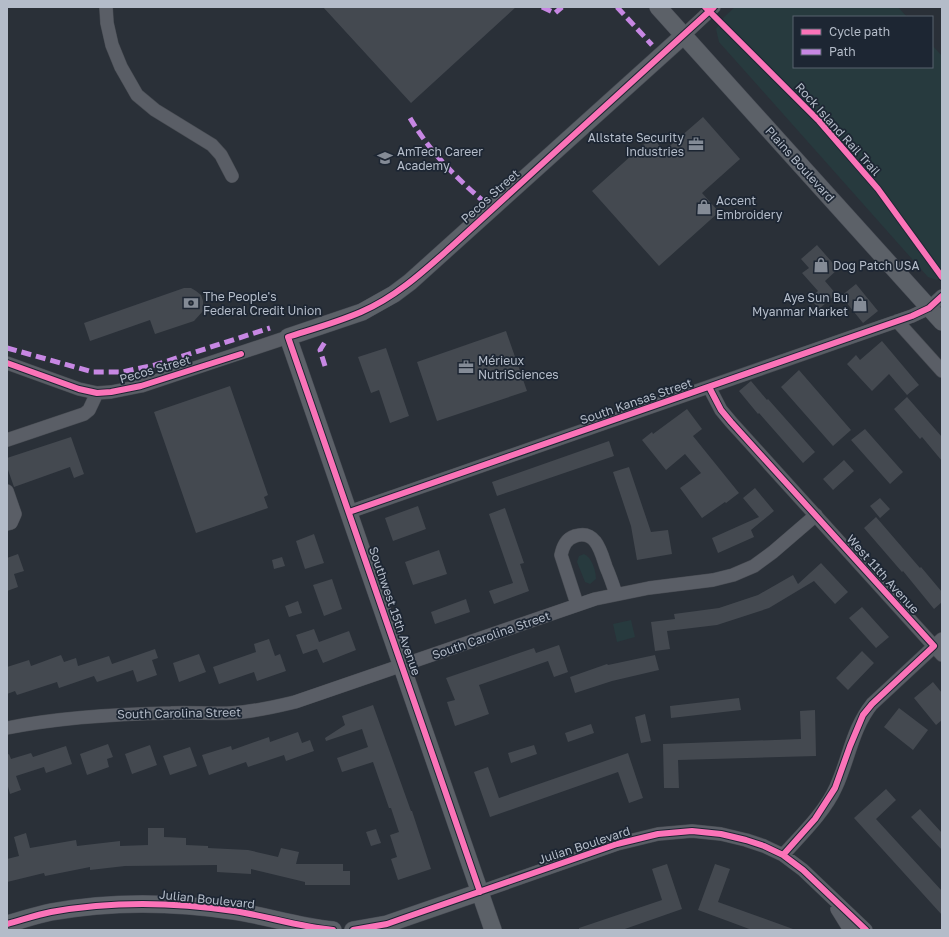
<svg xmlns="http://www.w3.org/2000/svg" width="949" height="937" font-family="'Golos Text',sans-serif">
  <rect width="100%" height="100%" fill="#2a3038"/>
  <!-- green -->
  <path fill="#273a3e" d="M735 7H898L907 17H794V67H932V45L942 56V277L937 280 928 277 719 42 716 29 724 17Z
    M584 554C592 557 596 572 596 579L590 584 585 582 577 562 579 556Z
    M631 620 635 637 617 642 613 624Z"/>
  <!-- building -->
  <path fill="#444950" d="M323 7H516L411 103Z
    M703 117 740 159 702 193 719 212 659 266 592 191 652 137 664 151Z
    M817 245 838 269 825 281 836 294 819 309 810 298 818 291 802 273 809 268 801 259Z
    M856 284 878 311 863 323 841 296Z
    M184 288H191L196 291 201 295 203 301V311L194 321 155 334 150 320 90 341 84 323Z
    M506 331 527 391 437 421 417 362Z
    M882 341 919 385 907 395 889 374 872 391 847 364 856 355 860 360Z
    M386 348 409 416 390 423 379 390 371 393 358 357Z
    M799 370 851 430 833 446 781 387Z
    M751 381 767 400 768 399 815 452 803 463 759 413 758 414 739 391Z
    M230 386 268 495 264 497 268 508 196 533 154 412Z
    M907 397 942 437V461L922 437 920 439 894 409Z
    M687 409 702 429 693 436 739 493 726 503 725 502 702 518 680 488 701 473 685 454 666 470 642 440 652 432 653 434Z
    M865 429 903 472 890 484 851 440Z
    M71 437 84 474 74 478 70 467 14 487 7 467V458Z
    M609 441 614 456 497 496 492 482Z
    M844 460 854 471 833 490 823 479Z
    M629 467 651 532 668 530 672 554 637 560 631 526 613 472Z
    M755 488 774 511 751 530 754 537 718 553 712 538 759 517 743 498Z
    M880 498 890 509 880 518 870 506Z
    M418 506 426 529 393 541 385 518Z
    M505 508 524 563 520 564 529 591 494 604 489 591 513 583 489 514Z
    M876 517 920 568 921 567 942 592V602L934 609 903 571 902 572 864 528Z
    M314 534 324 563 305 569 296 541Z
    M439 550 447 574 413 585 405 562Z
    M18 554 24 571 14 574 18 587 7 591V558Z
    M282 557 285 566 274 569 272 560Z
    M821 563 848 592 835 604 814 581 769 608 717 625 667 631 670 649 655 651 651 622 675 619 674 614 719 608 758 595 793 575 798 584Z
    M332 579 342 609 324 616 313 585Z
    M466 599 470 612 435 624 431 612Z
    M298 601 302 613 289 617 285 606Z
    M862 607 889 637 876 648 849 618Z
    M314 629 319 642 349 631 356 650 323 663 317 649 303 654 296 635Z
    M269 639 275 656 280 654 286 671 257 681 254 672 219 684 213 667 256 652 254 644Z
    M559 645 568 672 554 677 548 661 479 685 489 714 455 726 447 702 455 700 446 678 534 648 536 653Z
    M155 649 158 658 152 660 157 675 137 682 133 670 97 682 94 676 59 688 57 682 17 695 15 691 7 694V667L29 660 31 666 61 655 64 662 76 658 78 666 109 656 112 664Z
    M862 651 874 663 848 690 836 678Z
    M199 654 206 672 179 682 173 663Z
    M655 655 659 670 612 681 575 693 570 677 607 664 608 665Z
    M933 682 942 693V720L936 725 914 698Z
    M739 698 741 710 671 718 670 706Z
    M373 705 411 811H412L431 869 398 880 391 859 397 857 390 835 399 832 391 808H389L373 762 342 772 337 758 368 747 362 729 326 741 325 738 345 725 342 716Z
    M899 708 928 730 913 750 884 727Z
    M815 710 816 756 678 760 679 788H664L663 744 801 739 800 711Z
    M645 714 651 741 641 743 635 717Z
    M591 724 594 733 568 742 565 733Z
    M298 732 302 743 310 740 314 751 286 761 284 755 248 767 246 762 209 775 202 755 231 746 232 750 269 737 270 742Z
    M108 744 113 757 107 759 109 767 87 775 80 754Z
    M150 745 157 765 132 774 125 754Z
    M534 745 537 754 511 763 508 753Z
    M66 746 72 764 46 773 44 767 16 776 21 790 10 794 7 783V755L9 754 11 759 31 753 33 757Z
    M190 747 197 766 170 775 163 756Z
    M628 753 643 798 629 803 618 772 490 817 474 772 488 767 499 798Z
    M886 789 896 800 876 819 942 891V915L854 818Z
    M920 809 942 833V850L911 817Z
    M148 828H164V837L186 838V845L208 846V848L248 850 278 857 281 848 299 852 296 864H343V871H350V885H305V882L251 869V874L217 872V865L125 866 90 870V867L45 876 44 873 7 882V859L19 856 14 837 26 833 30 848 76 840 77 846 120 841V846L148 845Z
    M376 829 381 843 371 846 366 832Z
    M667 864 682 909 622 930H579V928L662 900 652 869Z
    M715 864 730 869 718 902 793 929 792 930H752L698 910Z"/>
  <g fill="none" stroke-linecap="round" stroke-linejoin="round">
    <!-- minor casing -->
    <g stroke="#484c53" stroke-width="14">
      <path id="minor" d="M106 7 107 23 112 45 121 67 137 95 155 110 212 145 221 155 232 176
        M684 35 714 7
        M897 321 942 371
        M7 363 79 389 97 393 111 392 141 386 288 337
        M709 387 721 410 731 422 942 655
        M7 440 84 414 89 410 97 393
        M7 491 15 514 11 523 7 524
        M349 512 912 316 929 308 942 296
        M577 604 561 555C563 546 566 539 575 536 596 529 601 552 606 567 610 576 613 585 616 594
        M7 728C61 717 116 714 171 713 191 712 212 714 232 713 254 712 274 707 295 702L595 599 649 588 713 580 733 575 754 566 773 552 816 515
        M783 855C801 835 825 812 836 787 849 759 852 729 872 704L942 639
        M480 892 617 844 658 834 692 831 721 834 746 840 764 846 783 855 803 870 866 930
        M837 909 850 930"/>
    </g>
    <!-- major casing -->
    <g stroke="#484c55" stroke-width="18">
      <path id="major" d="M658 7 942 322
        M7 924C22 920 36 915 51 912 111 901 174 902 234 911 267 916 299 927 333 930
        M353 930 387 924 480 892
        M493 930 288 337 362 312 394 294 410 282 684 35"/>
    </g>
    <!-- minor -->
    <use href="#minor" stroke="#5a5e66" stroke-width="13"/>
    <!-- major -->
    <use href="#major" stroke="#5c6168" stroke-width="17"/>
    <!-- quiet -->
    <path stroke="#c787e3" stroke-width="5" stroke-dasharray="10 5" stroke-linecap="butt" d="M542 7 555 13 562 7
      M617 7 652 45
      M410 118C428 149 454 176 482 200
      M7 348 93 372H122L155 365 270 328
      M325 366 320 350 325 342"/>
    <!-- cycleway casing -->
    <g stroke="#1d2633" stroke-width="8">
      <path id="cycleway" d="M705 7 819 121 878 189 942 277
        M7 363 79 389 97 393 111 392 141 386 241 354
        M709 387 721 410 731 422 934 646 872 704 863 715 850 746 835 788 815 819 783 855
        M349 512 912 316 929 308 942 296
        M480 892 288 337C313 329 338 322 361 312 396 297 424 271 451 247L714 7
        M7 924C22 920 36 915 51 912 111 901 174 902 234 911 267 916 299 927 333 930
        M353 930 387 924 401 919 617 844 658 834 692 831 721 834 746 840 764 846 783 855 803 870 866 930"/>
    </g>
    <!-- cycleway -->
    <use href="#cycleway" stroke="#fb73b8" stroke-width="6"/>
  </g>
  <!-- icons -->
  <defs>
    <g id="office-bare" transform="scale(1.2)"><path d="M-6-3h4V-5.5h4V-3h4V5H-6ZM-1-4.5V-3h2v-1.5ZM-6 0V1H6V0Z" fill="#848b96" stroke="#1d2633" stroke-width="2.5" paint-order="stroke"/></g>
    <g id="school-bare" transform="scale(1.2)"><path d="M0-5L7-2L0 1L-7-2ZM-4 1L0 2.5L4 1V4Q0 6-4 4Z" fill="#848b96" stroke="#1d2633" stroke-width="2.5" paint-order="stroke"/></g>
    <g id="shop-bare" transform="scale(1.2)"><path d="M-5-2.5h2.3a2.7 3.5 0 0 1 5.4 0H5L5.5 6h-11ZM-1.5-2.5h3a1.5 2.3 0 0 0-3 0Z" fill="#848b96" stroke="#1d2633" stroke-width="2.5" paint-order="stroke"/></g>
    <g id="bank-bare" transform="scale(1.2)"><path d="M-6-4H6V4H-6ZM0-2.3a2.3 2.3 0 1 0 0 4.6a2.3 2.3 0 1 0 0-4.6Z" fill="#848b96" stroke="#1d2633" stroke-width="2.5" paint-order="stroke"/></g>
  </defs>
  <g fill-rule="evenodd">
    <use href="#office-bare" x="696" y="144"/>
    <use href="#school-bare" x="385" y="158"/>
    <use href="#shop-bare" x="704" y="207"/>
    <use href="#shop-bare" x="821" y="265"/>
    <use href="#bank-bare" x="191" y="303"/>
    <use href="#shop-bare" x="860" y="304"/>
    <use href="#office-bare" x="466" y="367"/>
  </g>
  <g text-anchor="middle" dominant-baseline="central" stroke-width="3.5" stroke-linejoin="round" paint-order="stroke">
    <!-- street labels -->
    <g font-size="12" fill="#b4bcc9" stroke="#1d2633">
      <text transform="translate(838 129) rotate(48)">Rock Island Rail Trail</text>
      <text transform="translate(800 164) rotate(48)">Plains Boulevard</text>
      <text transform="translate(490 196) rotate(-42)">Pecos Street</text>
      <text transform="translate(155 369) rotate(-16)">Pecos Street</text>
      <text transform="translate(636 401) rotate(-19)">South Kansas Street</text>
      <text transform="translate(883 574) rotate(48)">West 11th Avenue</text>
      <text transform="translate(395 611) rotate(71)">Southwest 15th Avenue</text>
      <text transform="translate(491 635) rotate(-19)">South Carolina Street</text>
      <text transform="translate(179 713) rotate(-1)">South Carolina Street</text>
      <text transform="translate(584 845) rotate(-18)">Julian Boulevard</text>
      <text transform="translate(207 899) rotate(6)">Julian Boulevard</text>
    </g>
    <!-- poi labels -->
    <g font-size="12" fill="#b4bcc9" stroke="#1d2633" text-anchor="start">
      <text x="684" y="137" text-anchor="end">Allstate Security<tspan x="684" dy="14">Industries</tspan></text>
      <text x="397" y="151">AmTech Career<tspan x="397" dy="14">Academy</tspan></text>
      <text x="716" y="200">Accent<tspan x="716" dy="14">Embroidery</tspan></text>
      <text x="833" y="265">Dog Patch USA</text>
      <text x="203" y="296">The People's<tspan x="203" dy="14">Federal Credit Union</tspan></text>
      <text x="848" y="297" text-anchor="end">Aye Sun Bu<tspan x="848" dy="14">Myanmar Market</tspan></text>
      <text x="478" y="360">Mérieux<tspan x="478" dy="14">NutriSciences</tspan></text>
    </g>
  </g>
  <!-- border -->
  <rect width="949" height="937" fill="none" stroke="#b4bcc9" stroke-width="16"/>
  <!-- legend -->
  <rect x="793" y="16" width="140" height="52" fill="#1d2633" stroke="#59626f"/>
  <rect x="801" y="29" width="20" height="6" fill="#fb73b8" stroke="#59626f"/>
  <text x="829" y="36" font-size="12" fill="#b4bcc9">Cycle path</text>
  <rect x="801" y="49" width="20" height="6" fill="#c787e3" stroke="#59626f"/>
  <text x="829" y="56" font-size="12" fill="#b4bcc9">Path</text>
</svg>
